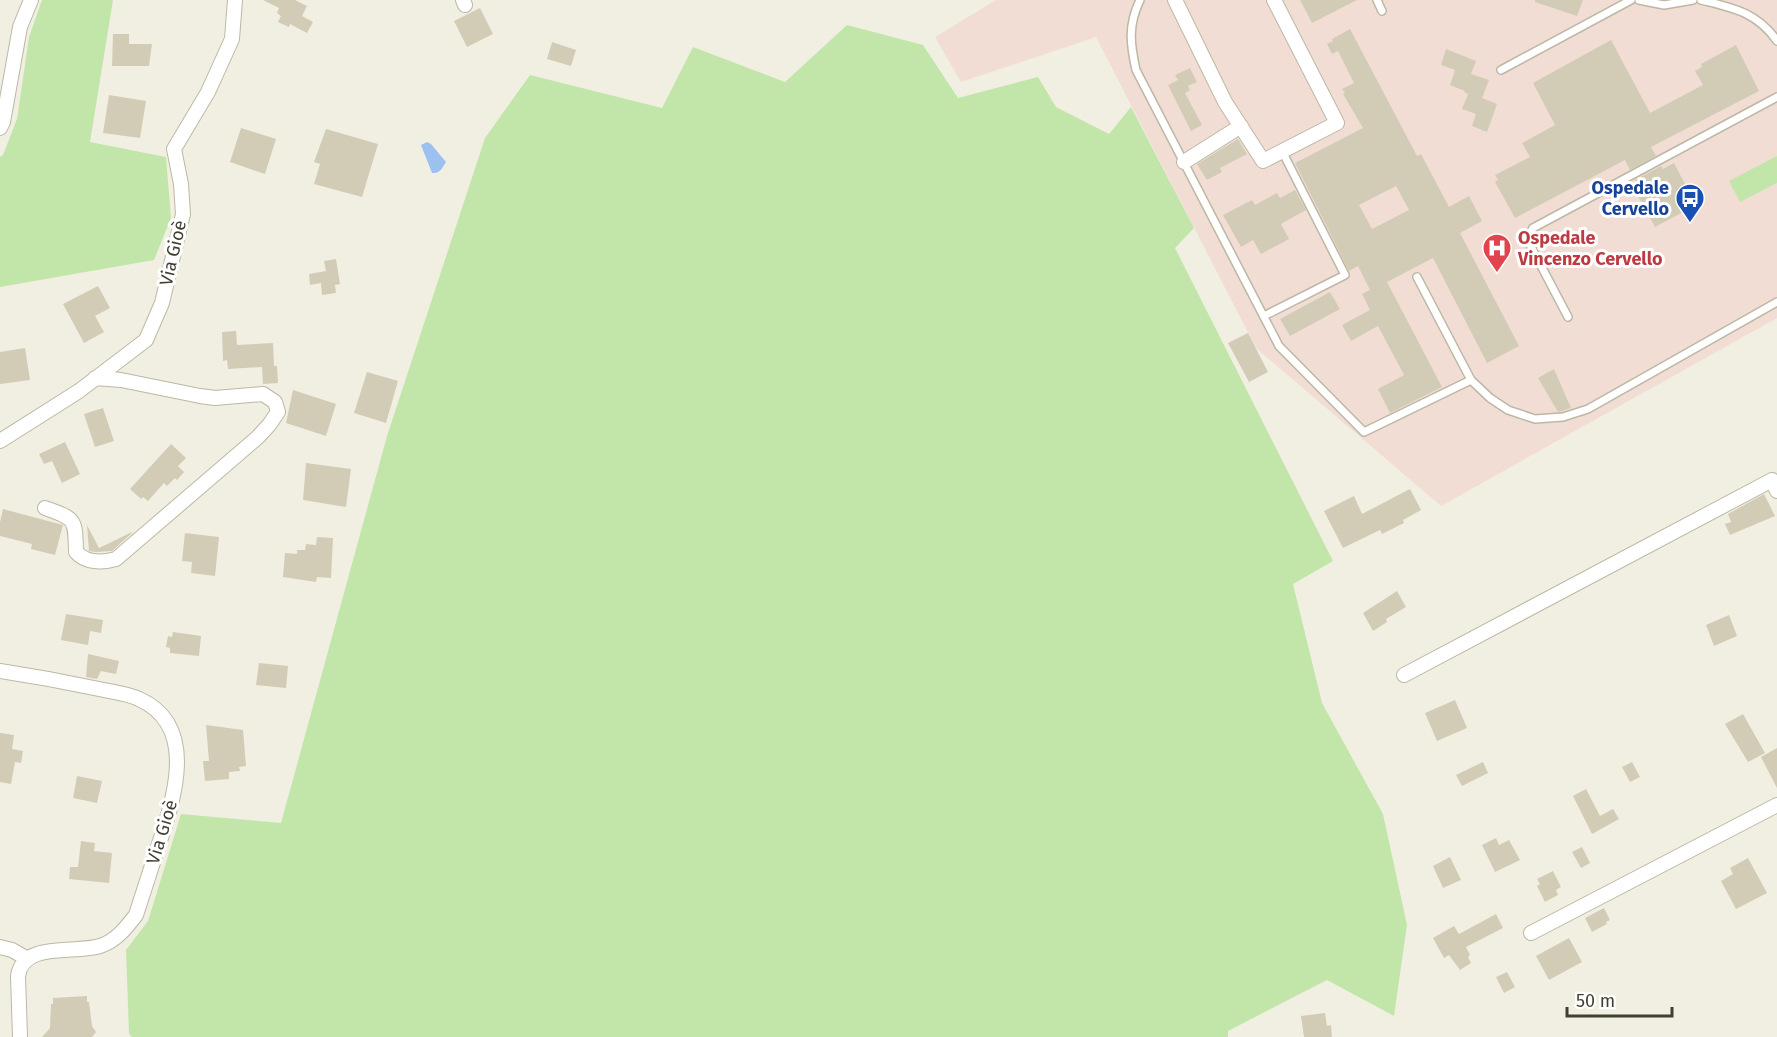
<svg xmlns="http://www.w3.org/2000/svg" width="1777" height="1037" font-family="'Fira Sans',sans-serif">
  <rect width="100%" height="100%" fill="#f1efe2"/>
  <!-- medical -->
  <path fill="#f2ddd4" d="M996 0H1777V318L1441 506 1256 348 1096 37 961 82 935 37Z"/>
  <!-- green -->
  <path fill="#c2e6a9" d="M42 0H113L90 142 166 157 171 218 154 260 0 287V157L3 155 17 119 29 37Z
    M847 25 923 45 958 98 1038 77 1056 107 1109 134 1131 107 1194 228 1175 248 1333 561 1293 584 1322 703 1383 814 1407 925 1394 1016 1327 980 1228 1031V1037H132L129 1034 126 950 148 921 181 814 281 823 387 436 485 138 530 75 662 108 693 47 785 82Z
    M1777 156V183L1740 202 1729 181Z"/>
  <!-- water -->
  <path fill="#9cc1f0" d="M427 142 431 144 446 162C442 168 440 174 432 173L421 145Z"/>
  <!-- building -->
  <path fill="#d2ccb7" fill-rule="evenodd" d="M263 0H295L307 6 302 16 313 22 307 33 290 24 289 27 278 22 281 16 277 13 279 8Z
    M1300 0H1357L1312 23Z
    M1535 0H1583L1577 16 1535 2Z
    M480 8 493 34 467 47 454 21Z
    M1350 29 1417 156 1421 154 1449 207 1469 196 1482 221 1460 233 1519 346 1487 363 1433 258 1387 282 1442 387 1390 413 1378 389 1404 375 1378 326 1351 341 1342 325 1370 310 1362 294 1370 290 1358 266 1349 271 1295 163 1363 128 1343 94 1345 93 1342 89 1354 83 1338 51 1332 54 1327 44 1333 41 1332 39ZM1396 186 1409 210 1372 229 1359 205Z
    M113 34H129V44H152L149 66H112Z
    M1611 40 1650 113 1703 85 1695 71 1702 67 1701 64 1736 45 1759 91 1651 147 1656 156 1630 170 1625 160 1515 218 1495 182 1498 180 1495 175 1530 157 1522 143 1555 125 1533 83Z
    M552 42 576 50 571 66 547 59Z
    M1446 49 1476 61 1471 74 1489 80 1482 98 1497 104 1487 132 1472 126 1476 114 1462 109 1468 94 1464 92 1465 91 1450 85 1455 70 1441 65Z
    M1190 68 1197 82 1188 86 1190 90 1185 93 1202 125 1191 131 1168 85 1178 80 1175 75Z
    M109 95 146 101 140 138 103 133Z
    M241 128 276 139 265 174 230 162Z
    M326 129 378 144 362 197 314 184 320 164 314 162Z
    M1238 139 1247 154 1220 168 1222 172 1207 180 1197 164Z
    M1674 163 1696 205 1655 227 1632 185 1636 183 1635 180 1661 166 1663 169Z
    M1295 190 1306 210 1281 224 1289 239 1261 254 1253 240 1241 247 1223 215 1252 200 1255 205 1277 193 1280 198Z
    M336 259 340 284 335 285 336 293 322 295 321 283 310 285 309 274 326 271 324 261Z
    M98 286 110 308 95 316 104 332 84 343 63 304Z
    M1330 292 1340 309 1290 336 1280 319Z
    M236 331 237 345 273 343 274 366H277L278 383 263 384 262 367 228 369 227 360 223 361 222 332Z
    M1248 333 1268 372 1249 382 1228 343Z
    M25 348 30 380 0 384V352Z
    M1554 369 1571 408 1562 411 1558 412 1538 378Z
    M367 372 398 381 386 423 354 413Z
    M293 390 336 404 326 436 286 423Z
    M103 408 114 441 95 447 84 414Z
    M65 442 80 474 62 483 52 461 44 464 39 454Z
    M171 444 186 458 178 466 184 472 177 480 175 478 167 486 164 483 148 501 143 497 141 499 130 489Z
    M306 463 351 469 346 507 303 500Z
    M1410 489 1421 510 1403 520 1404 523 1382 534 1380 530 1343 548 1324 511 1354 496 1362 514Z
    M1764 494 1775 516 1730 535 1725 524 1731 522 1728 514Z
    M3 509 63 525 55 555 31 549 32 544 0 536V522Z
    M87 525 99 548 132 532V533L112 551 96 552 89 551Z
    M185 533 219 537 215 576 191 573 192 562 182 561Z
    M317 537 333 538 331 578 317 577 316 582 283 577 285 553 297 554V550H305L306 544 316 545Z
    M1397 591 1406 607 1386 619 1387 622 1373 631 1363 613Z
    M66 614 103 620 101 633 90 631 88 645 61 640Z
    M1729 615 1737 636 1714 646 1706 625Z
    M173 632 201 636 199 656 170 653V648L166 647 168 636 172 637Z
    M88 654 119 661 116 674 101 671 97 679 86 677Z
    M259 663 288 666 286 688 256 685Z
    M1455 700 1467 728 1437 741 1425 713Z
    M1743 714 1765 753 1748 762 1725 724Z
    M206 725 243 730 246 766 239 767 240 771 229 772V779L205 781 203 761H209Z
    M0 733 14 735 12 749 23 751 21 763 15 762 11 784 0 782Z
    M1777 748V788L1761 757Z
    M1483 762 1488 773 1462 786 1456 775Z
    M1632 762 1640 777 1630 782 1622 767Z
    M77 776 102 781 97 803 73 798Z
    M1586 789 1600 816 1613 809 1619 819 1592 834 1573 796Z
    M1496 838 1499 845 1509 840 1520 860 1495 872 1482 845Z
    M81 841 95 843 94 851 112 853 109 883 69 879 70 867H78Z
    M1582 847 1590 863 1581 868 1572 852Z
    M1450 857 1461 880 1443 888 1433 866Z
    M1748 858 1767 893 1736 909 1721 881 1733 874 1730 868Z
    M1553 871 1561 887 1556 890 1558 895 1545 902 1537 886 1540 884 1537 879Z
    M1604 908 1610 920 1606 922 1607 924 1592 932 1585 918Z
    M1496 914 1503 928 1466 947 1470 955 1468 957 1471 963 1460 970 1449 955 1444 958 1433 938 1454 926 1459 934Z
    M1569 938 1582 962 1549 980 1536 956Z
    M1507 972 1515 987 1504 993 1496 977Z
    M87 996V1002H89L92 1026 96 1032 92 1037H42L50 1028 51 1004H53V998Z
    M1325 1013 1327 1026 1331 1025 1332 1037H1304L1301 1016Z"/>
  <g fill="none" stroke-linecap="round" stroke-linejoin="round">
    <!-- service casing -->
    <g stroke="#bcb8a4" stroke-width="10">
      <path id="service" d="M1140 0C1128 25 1130 43 1136 70L1279 346 1364 432 1471 380
        M1377 0 1382 11
        M1639 0 1664 5 1693 0
        M1701 0C1733 8 1757 12 1777 41
        M1501 70 1631 0
        M1417 277 1471 380 1490 398 1508 410 1535 419 1563 417 1588 409 1777 302
        M1264 316 1345 275 1282 151
        M1568 317 1527 239 1533 228 1777 97"/>
    </g>
    <!-- minor casing -->
    <g stroke="#bcb8a4" stroke-width="16">
      <path id="minor" d="M463 0 465 5
        M1175 0 1225 102 1263 161 1337 123 1274 0
        M0 128 3 122 20 27 31 0
        M1184 162 1241 126
        M0 441 79 391 146 340 162 303 183 214 181 184 174 149 208 92 232 39 235 0
        M45 508C77 519 75 520 76 552 86 563 102 563 116 559L258 437 269 425 278 412 275 402 263 394 215 398 200 396 121 380 95 378
        M0 671C33 676 66 682 99 689 112 692 127 693 139 699 200 726 173 802 157 850 150 872 143 893 136 915 126 928 116 941 100 946 75 954 23 941 18 976L20 1037
        M1404 675 1772 480 1777 491
        M1531 933 1777 805
        M0 947 12 950 26 958"/>
    </g>
    <!-- service -->
    <use href="#service" stroke="#fff" stroke-width="7"/>
    <!-- minor -->
    <use href="#minor" stroke="#fff" stroke-width="14"/>
  </g>
  <!-- icons -->
  <defs>
    <g id="bus-pin" transform="scale(1.5)"><path d="M0 17L-7.5 6A9.5 9.5 0 1 1 7.5 6Z" fill="#1a4fb4" stroke="#fff"/><path d="M-5-6H5V4H4V6H2V4H-2V6H-4V4H-5ZM-3.5-4V0h7V-4ZM-3.5 1.2v1.5H-2V1.2ZM2 1.2v1.5H3.5V1.2Z" fill="#fff"/></g>
    <g id="hospital-pin" transform="scale(1.5)"><path d="M0 17L-7.5 6A9.5 9.5 0 1 1 7.5 6Z" fill="#e0444e" stroke="#fff"/><path d="M-5-5h3v3.5h4V-5h3V5h-3V1.5h-4V5h-3Z" fill="#fff"/></g>
  </defs>
  <g fill-rule="evenodd">
    <use href="#bus-pin" x="1690" y="198"/>
    <use href="#hospital-pin" x="1497" y="248"/>
  </g>
  <g text-anchor="middle" dominant-baseline="central" stroke-width="6" stroke-linejoin="round" paint-order="stroke">
    <!-- transit labels -->
    <g font-size="18" font-weight="bold" fill="#164399" stroke="#fff" text-anchor="end">
      <text x="1669" y="188">Ospedale<tspan x="1669" dy="21">Cervello</tspan></text>
    </g>
    <!-- health labels -->
    <g font-size="18" font-weight="bold" fill="#be3a42" stroke="#fff" text-anchor="start">
      <text x="1518" y="238">Ospedale<tspan x="1518" dy="21">Vincenzo Cervello</tspan></text>
    </g>
    <!-- street labels -->
    <g font-size="18" fill="#423e32" stroke="#fff">
      <text transform="translate(173 253) rotate(-77)">Via Gioè</text>
      <text transform="translate(162 832) rotate(-73)">Via Gioè</text>
    </g>
  </g>
  <!-- scale -->
  <path d="M1567 1007v9h105v-9" fill="none" stroke="#423e32" stroke-width="3"/>
  <text x="1576" y="1007" font-size="18" fill="#423e32" stroke="#ffffff" stroke-width="4.5" paint-order="stroke">50 m</text>
</svg>
